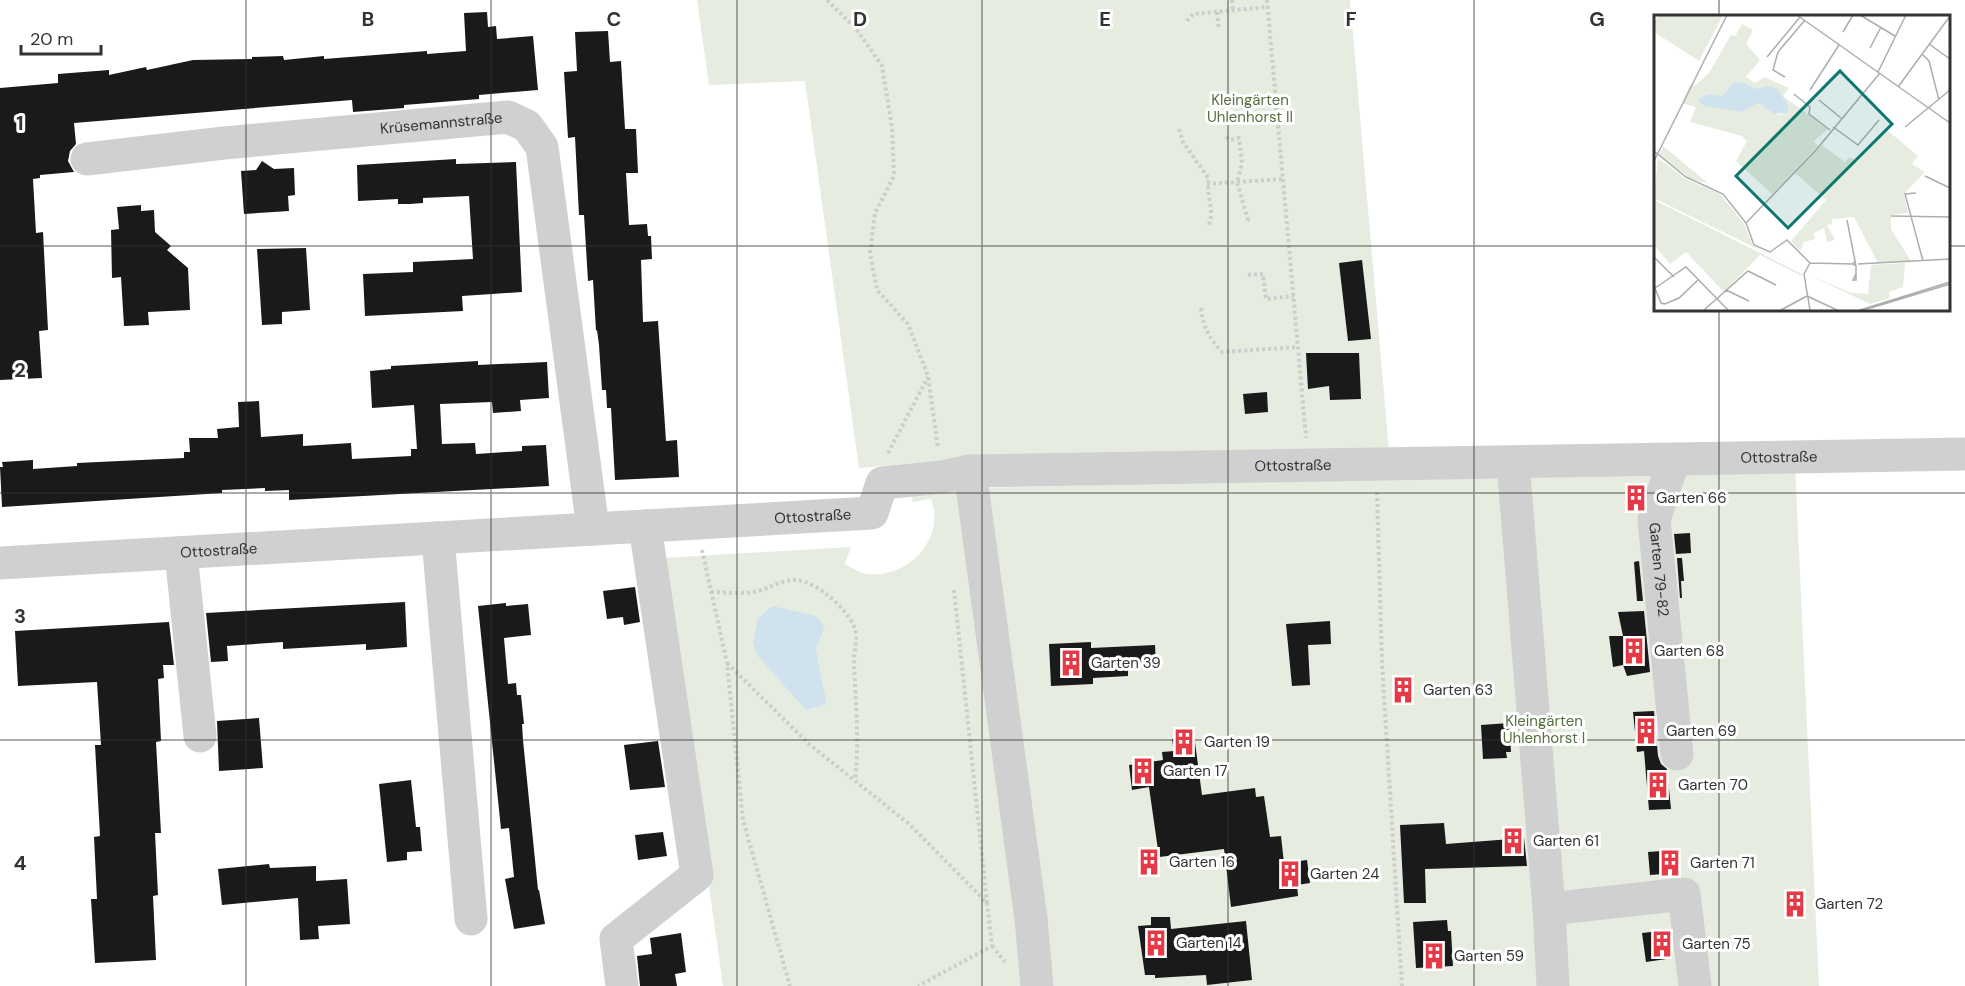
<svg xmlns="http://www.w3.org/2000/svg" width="1965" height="986" font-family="'DM Sans',sans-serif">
  <rect width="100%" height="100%" fill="#fff"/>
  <!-- green -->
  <path fill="#e6ecdf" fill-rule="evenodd" d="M697 0H1350L1389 452 951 460 859 468 805 81 709 85Z
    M1795 466 1819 986H723L663 558 851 547 845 564C851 567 857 571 862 573 904 583 947 540 931 499L913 502 910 493 948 489ZM825 627 816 649 827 704 757 655Z"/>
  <!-- water -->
  <path fill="#cfe2ee" d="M773 606 816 616 825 627 816 649 827 704 806 710 757 655 753 642 758 618Z"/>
  <!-- building -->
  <path fill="#1a1a1a" d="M487 12 488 27 496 26 497 39 533 36 538 90 479 95V99L404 105V108L353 112 352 100 74 123 76 144 70 151 68 161 74 172 40 175V178L33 179 36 233 43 232 48 330 39 331 42 378 0 380V88L58 83V74L109 70V75L146 67 147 70 193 60 252 59V57L283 56 284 60 324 56V59L427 51V54L466 51 464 13Z
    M608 31 610 62 621 61 625 129H636L638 173H626L629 225 647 224 648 236H651L652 259 641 260 643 322 658 321 666 441 677 440 679 477 615 480 611 408H607L606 390H602L599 345 597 330 596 331 593 280 588 281 584 215H579L575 137 568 138 564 72 577 71 575 32Z
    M456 159V164L516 162 522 292 462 296 463 311 365 316 363 274 413 272V262L473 259 469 196 423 198V203L410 204H398V199L358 201 357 165Z
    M262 161 274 169 294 168 295 195 288 196 289 211 244 214 241 171 256 170Z
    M141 205V211L154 210 155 232 171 246 167 250 188 268 190 310 148 312 149 325 124 326 121 277 112 278 111 230 119 229 117 207Z
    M306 248 310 310 282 312V324L262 325 257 249Z
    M1362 260 1371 339 1348 341 1339 263Z
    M1306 353H1359L1361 399 1330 400 1329 386 1308 389Z
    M478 361V365L547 362 549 398 520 400 521 411 493 413 492 402 440 404 442 444 475 443 476 454 522 451V446L546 445 549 486 289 500V490L265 491V488L222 490V493L2 507 0 467H3L2 462 33 460V469L77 466V463L184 458V452H190L189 438H218L217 429 239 427 238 402 259 401 261 437 303 434V446L351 443 352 459 411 456V449H417L414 405 372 408 370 371 391 369V366Z
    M1267 392 1268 412 1245 414 1243 394Z
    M1690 533 1691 553 1676 554 1674 534Z
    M1677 558H1682L1684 581H1681L1682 598H1680Z
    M1639 561 1643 601H1637L1634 562Z
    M635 587 640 622 624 625 623 617 607 619 603 591Z
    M405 602 407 647 366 650V644L283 649V642L227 646 228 661 211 662 206 613Z
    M506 603V606L528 604 531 635 504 638 508 684 516 683 517 695H521L524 724H522L523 740 538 890H539L545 924 514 929 505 879 514 877 509 828 501 829 478 606Z
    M1644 611 1650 672 1627 676 1623 665 1613 667 1609 636H1623L1618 612Z
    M1330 621 1331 644 1308 645 1310 685 1292 686 1286 624Z
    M169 622 174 665H163L164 678 158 679 161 741 156 742 161 833H155L158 895 153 896 156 960 95 963 91 899H97L94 837 100 836 95 745H101L97 682 18 686 15 631Z
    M1091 642V648L1155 645 1156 667 1128 669V676L1093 678V684L1051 686 1049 644Z
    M1654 711 1658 756 1661 764 1667 769 1671 809 1649 810 1644 751 1637 752 1633 712Z
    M259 718 263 768 219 771 217 721Z
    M1509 723 1511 752H1506L1507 758 1483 759 1481 725Z
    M1194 735 1202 795 1255 788 1256 797 1264 796 1270 837 1281 836 1284 863 1307 860 1310 883 1297 885 1298 896 1231 907 1224 849 1159 857 1149 787 1132 790 1129 765 1163 760 1162 752 1174 751 1172 739Z
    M658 741 665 787 630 790 624 745Z
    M411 780 416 827H420L422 851 407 852V860L387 862 379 784Z
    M1444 823 1446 844 1524 838 1527 866 1425 869 1426 903H1404L1400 825Z
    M663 832 667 856 638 860 635 835Z
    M1675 850 1677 873 1650 875 1648 852Z
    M269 864 270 868 316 866V881L347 879 350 924 318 926 319 939 300 940 298 898 222 905 218 869Z
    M1151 917H1170L1171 929 1246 921 1252 980 1207 985 1206 975 1155 978V975H1145L1138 926 1151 925Z
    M1447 920 1448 931H1451L1453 966 1416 968 1413 922Z
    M1669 930 1673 958 1646 962 1642 933Z
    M681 933 686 972 675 974 677 986H640L637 956 652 954 650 938Z"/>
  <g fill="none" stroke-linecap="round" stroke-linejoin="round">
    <!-- path -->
    <path stroke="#cdcdcd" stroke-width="4" stroke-dasharray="3 3" stroke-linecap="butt" d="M827 0 857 30 882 66 892 127 894 176 875 213 870 253 877 290 908 324 928 376 938 449
      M1232 0 1233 10
      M1267 0 1306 438
      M1217 12 1219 30
      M1187 21 1193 14 1268 7
      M1179 129 1183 142 1209 179C1205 195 1216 211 1208 227
      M1226 137 1230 140 1239 138 1242 164 1237 182 1248 220 1246 221
      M1207 184 1284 179
      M1248 275 1263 274 1266 299 1294 296
      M1201 308C1203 327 1209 338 1222 352L1298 347
      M888 453 928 377
      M1377 492 1382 663 1402 986
      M702 550 727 663 743 820 790 986
      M954 590 987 903
      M711 592C725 592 740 594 753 592 767 590 782 579 797 580 817 582 849 610 855 629 858 638 854 651 854 661 855 700 860 741 855 780
      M727 663 809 744 909 824 987 903 992 946 918 986
      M992 946 1005 962"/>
    <!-- minor -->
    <g stroke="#d0d0d0" stroke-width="33">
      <path id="s1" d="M87 159 224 143 508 117 527 126 542 147 593 529"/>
      <path id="s2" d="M1674 459 1654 520 1677 754"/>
      <path d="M1513 462 1549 909 1553 986"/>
      <path d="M970 471 1031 919 1037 986"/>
      <path d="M438 538 471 919"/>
      <path d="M181 553 200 736"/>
      <path id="s3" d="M0 563 872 513 882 483 942 477 970 471 1965 454"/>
      <path d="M1549 909 1684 894 1695 986"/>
      <path d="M622 986 616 939 697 875 645 526"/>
    </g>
  </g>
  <!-- grid -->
  <path fill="none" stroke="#333" stroke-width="1.5" stroke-opacity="0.55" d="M246 0V986M491 0V986M737 0V986M982 0V986M1228 0V986M1474 0V986M1719 0V16M0 246H1656M1948 246H1965M1719 309V986M0 493H1965M0 740H1965"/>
  <!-- icons -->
  <defs>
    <g id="building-bare" transform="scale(2.07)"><path d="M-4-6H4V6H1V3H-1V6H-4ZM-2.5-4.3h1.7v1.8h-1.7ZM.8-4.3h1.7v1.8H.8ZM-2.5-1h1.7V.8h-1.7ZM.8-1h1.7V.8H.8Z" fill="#e63946" stroke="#fff" stroke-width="2.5" paint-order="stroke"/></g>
  </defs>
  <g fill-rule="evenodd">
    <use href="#building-bare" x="1636" y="498"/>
    <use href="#building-bare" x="1634" y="651"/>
    <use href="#building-bare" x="1071" y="663"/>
    <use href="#building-bare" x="1403" y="690"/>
    <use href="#building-bare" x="1646" y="731"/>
    <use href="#building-bare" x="1184" y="742"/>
    <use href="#building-bare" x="1143" y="771"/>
    <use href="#building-bare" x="1658" y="785"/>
    <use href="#building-bare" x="1513" y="841"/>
    <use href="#building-bare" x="1149" y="862"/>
    <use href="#building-bare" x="1670" y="863"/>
    <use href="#building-bare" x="1290" y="874"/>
    <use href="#building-bare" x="1795" y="904"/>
    <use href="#building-bare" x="1156" y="943"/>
    <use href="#building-bare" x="1662" y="944"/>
    <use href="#building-bare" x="1434" y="956"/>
  </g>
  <g text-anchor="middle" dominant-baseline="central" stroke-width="6" stroke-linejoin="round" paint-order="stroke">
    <!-- park labels -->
    <g font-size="15" fill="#56703f" stroke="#fff">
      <text x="1250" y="100">Kleingärten<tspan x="1250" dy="17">Uhlenhorst II</tspan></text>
      <text x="1544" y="721">Kleingärten<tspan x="1544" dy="17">Uhlenhorst I</tspan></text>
    </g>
    <!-- street labels -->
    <g font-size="15" fill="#333" stroke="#fff">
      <text stroke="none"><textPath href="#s1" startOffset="356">Krüsemannstraße</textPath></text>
      <text stroke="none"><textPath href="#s3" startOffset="1803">Ottostraße</textPath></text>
      <text stroke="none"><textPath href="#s3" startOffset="1317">Ottostraße</textPath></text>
      <text stroke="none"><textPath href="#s3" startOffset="814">Ottostraße</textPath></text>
      <text stroke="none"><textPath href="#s3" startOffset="219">Ottostraße</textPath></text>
      <text stroke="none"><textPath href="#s2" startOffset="114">Garten 79-82</textPath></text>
    </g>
    <!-- poi labels -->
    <g font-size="15" fill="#333" stroke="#fff" text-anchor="start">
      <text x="1656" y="498">Garten 66</text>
      <text x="1654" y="651">Garten 68</text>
      <text x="1091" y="663">Garten 39</text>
      <text x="1423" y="690">Garten 63</text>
      <text x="1666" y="731">Garten 69</text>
      <text x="1204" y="742">Garten 19</text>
      <text x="1163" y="771">Garten 17</text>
      <text x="1678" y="785">Garten 70</text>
      <text x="1533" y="841">Garten 61</text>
      <text x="1169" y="862">Garten 16</text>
      <text x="1690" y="863">Garten 71</text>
      <text x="1310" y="874">Garten 24</text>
      <text x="1815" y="904">Garten 72</text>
      <text x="1176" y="943">Garten 14</text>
      <text x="1682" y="944">Garten 75</text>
      <text x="1454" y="956">Garten 59</text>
    </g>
  </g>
  <!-- overview -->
  <g transform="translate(1654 15)">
    <rect width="296" height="296" fill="#fff"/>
    <path d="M6 0H69L45 46 0 17V6ZM88 9 99 15 92 29 106 45 92 62 101 68 111 62 135 73 129 81 174 114 160 126 164 131 118 179 82 146 93 126 88 121 36 107 42 92 28 88 36 70 41 71 55 58 77 20 81 21ZM89 67 102 74 125 76 129 100 120 99 104 88 89 97 48 88 55 79 68 81 79 68ZM233 115 264 141 258 149 271 157 250 179 254 198 237 200V214L257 246 224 248 200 202 178 204V209L173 210 181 225 173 227 170 213 160 218 161 224 150 227 146 236 137 226 172 185 141 158 168 130 191 147 196 142 203 147ZM9 131 55 169 36 163 5 140ZM4 143 33 165 66 179 90 209 99 231 148 256 0 183ZM0 185 148 259V261L106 240 70 277 32 237 16 249 0 230ZM251 248 249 272 235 277 236 283 216 289 151 258 197 278 214 279 217 250Z" fill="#e6ecdf" fill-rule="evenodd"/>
    <path d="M89 67 102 74 115 71 124 74 135 92 132 98 120 99 104 88 89 97 50 91 43 85 55 79 68 81 79 68Z" fill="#cfe2ee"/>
    <path fill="none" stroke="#adadad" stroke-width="1.5" d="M143 0 296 108M206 0 241 21M189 17 199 0M275 29 296 44M216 33 227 12M268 39 275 46 285 85M113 42 146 2M224 57 252 0M131 62 119 55 124 37 151 5M244 72 296 1M156 75 185 30M140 79 156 92 155 99 176 115M165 85 187 103M179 112 204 130 225 105M251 112 296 75M0 136 32 162 69 179 92 208 100 230 116 237 133 225 156 248 199 249M0 146 73 0M271 161 296 173M262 178 251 179 269 246M237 201 296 202M193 205 201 246M92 208 162 135 226 58M0 242 20 262M204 249 296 244M202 251 201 246 199 249 202 251V265H199L202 259M0 271 7 288 11 289 25 283 44 265M1 273 32 252 74 295M72 275 95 286M153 281 183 295M50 295 94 256 122 270M127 295 153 281M156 295 150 259 156 248M206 295 296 267M210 295 296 269"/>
    <path fill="#0f766e" fill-opacity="0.15" stroke="#0f766e" stroke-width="3" d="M186 56 238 109 134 213 82 161Z"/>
    <rect width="296" height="296" fill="none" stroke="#333" stroke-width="3"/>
  </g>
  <g font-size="20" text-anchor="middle" font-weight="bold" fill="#333" stroke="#fff" stroke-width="6" stroke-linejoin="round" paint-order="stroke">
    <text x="368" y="26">B</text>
    <text x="614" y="26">C</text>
    <text x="860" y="26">D</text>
    <text x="1105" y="26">E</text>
    <text x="1351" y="26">F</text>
    <text x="1597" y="26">G</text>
    <text x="20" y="130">1</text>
    <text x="20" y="377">2</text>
    <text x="20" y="623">3</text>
    <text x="20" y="870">4</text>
  </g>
  <!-- scale -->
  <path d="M21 45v9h80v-9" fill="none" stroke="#333333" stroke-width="3"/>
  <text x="30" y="45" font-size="18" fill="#333333" stroke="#ffffff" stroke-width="4.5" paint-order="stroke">20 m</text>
</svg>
